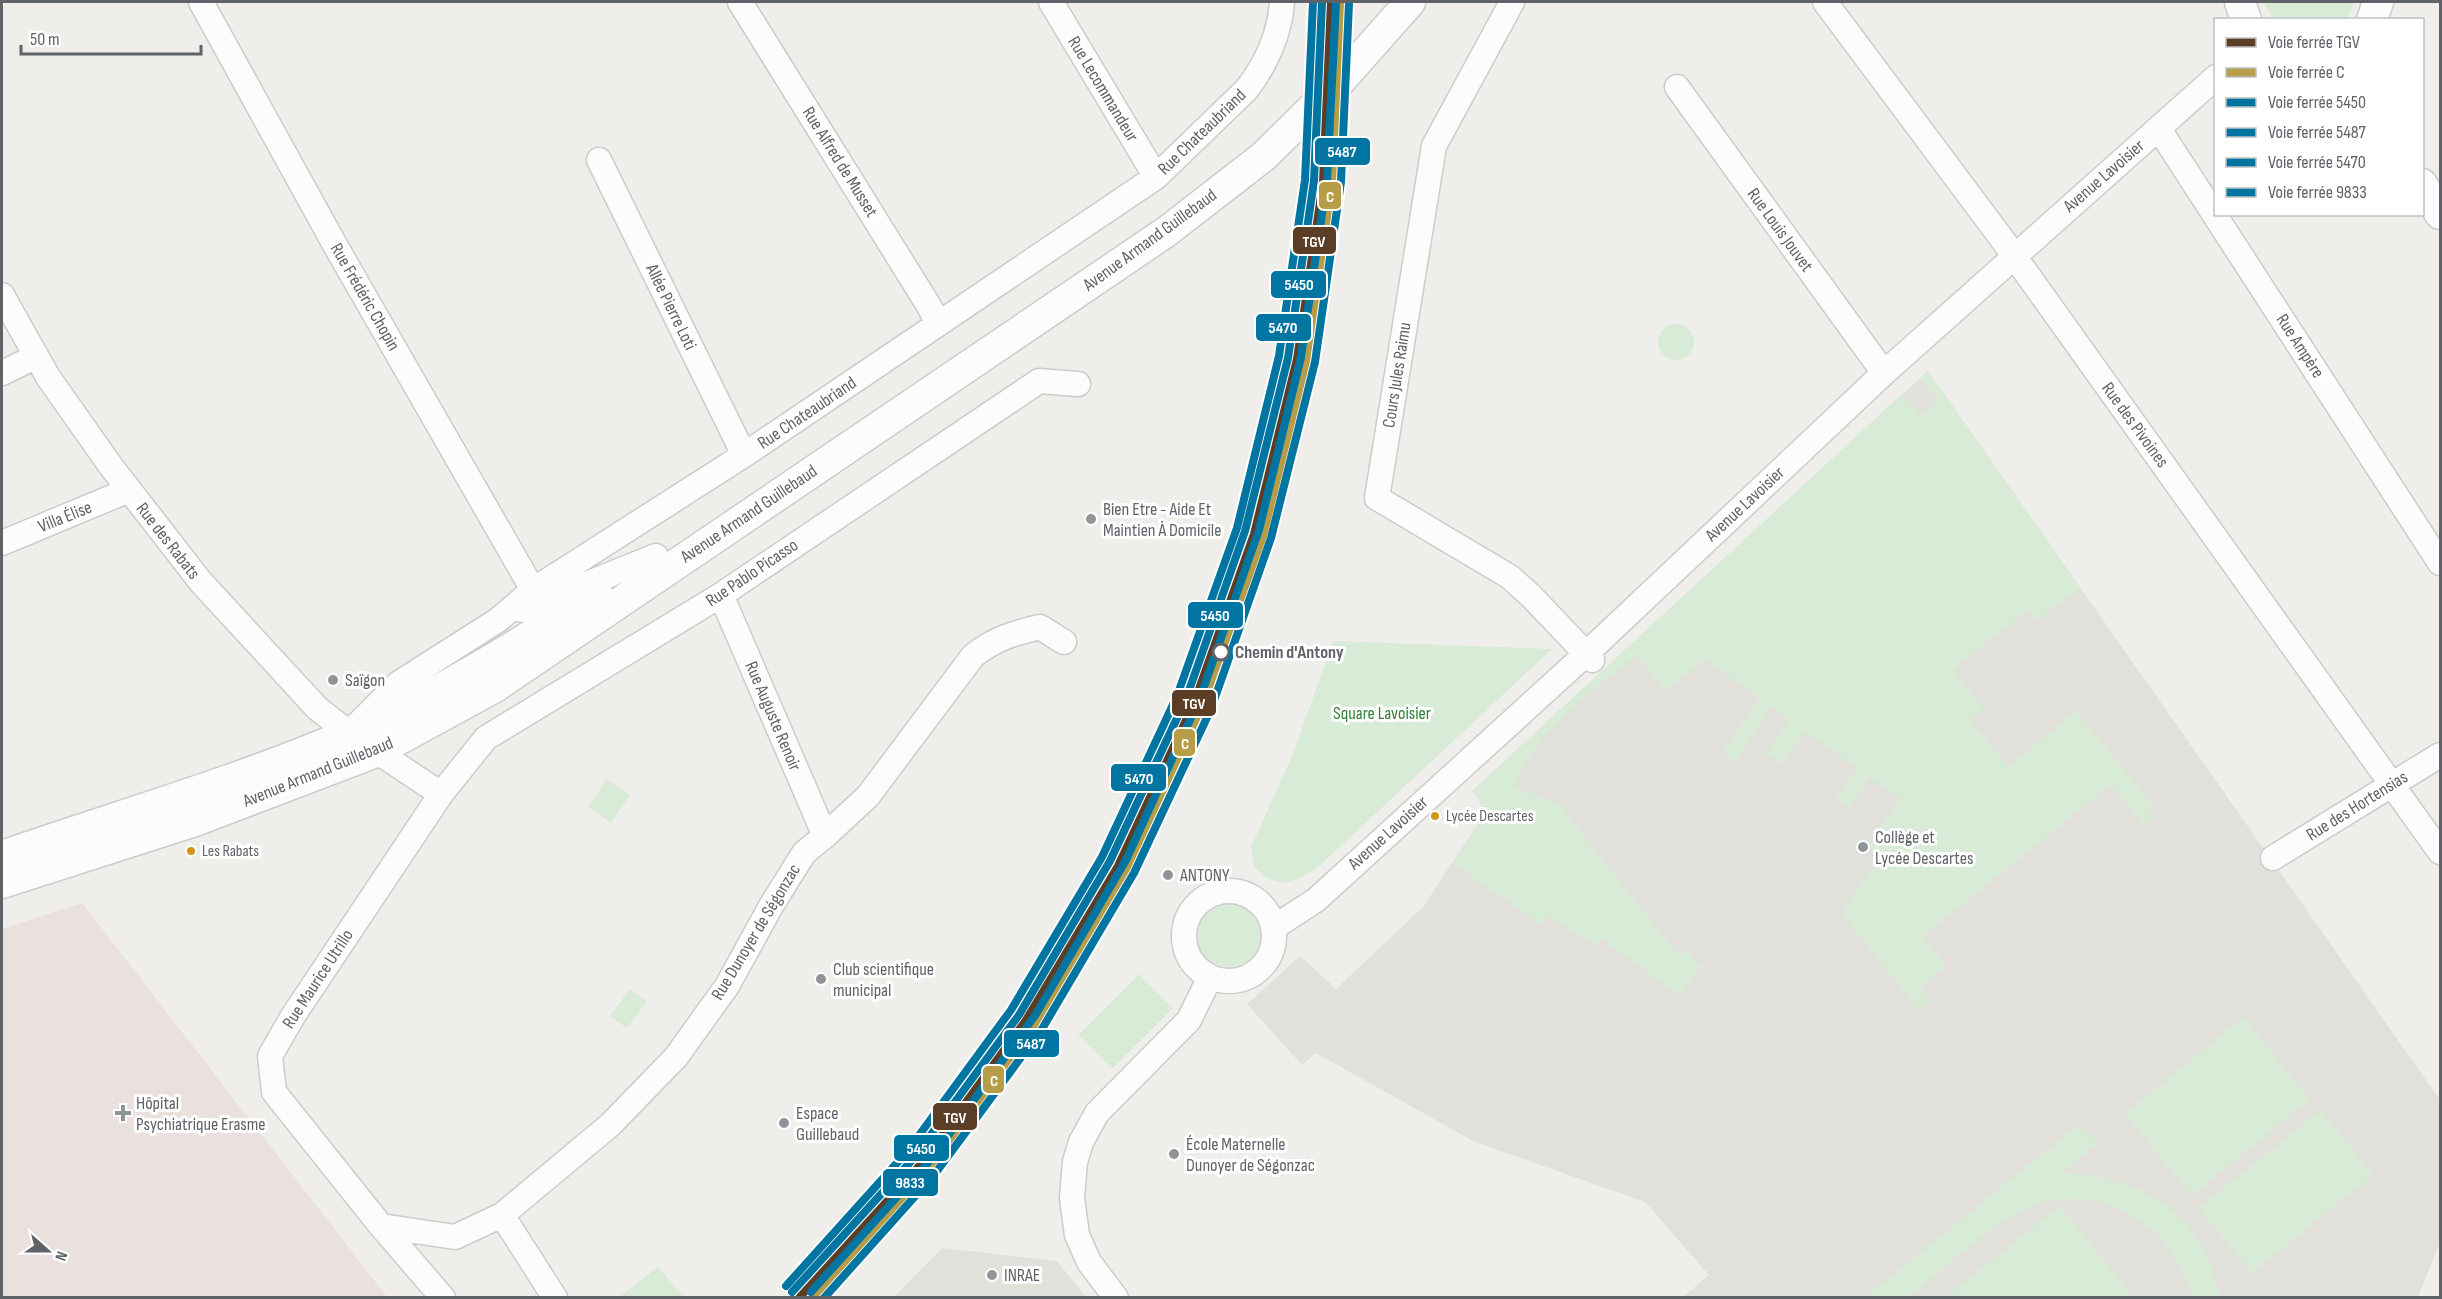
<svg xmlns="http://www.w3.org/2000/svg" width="2442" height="1299" viewBox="0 0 2442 1299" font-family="'Sofia Sans Condensed',sans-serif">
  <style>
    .education { fill: #e2e0da }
    .medical { fill: #eae0de }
    .green { fill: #d8ebd6 }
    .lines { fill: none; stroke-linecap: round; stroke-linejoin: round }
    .minor-casing { stroke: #cbcccc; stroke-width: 27 }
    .tertiary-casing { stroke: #cbcccc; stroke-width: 33 }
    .minor { stroke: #fdfcfc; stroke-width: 24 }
    .tertiary { stroke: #fdfcfc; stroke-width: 30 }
    .rail-1-casing { stroke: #fff; stroke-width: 12 }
    .rail-2-casing { stroke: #fff; stroke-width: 12 }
    .rail-3-casing { stroke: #fff; stroke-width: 12 }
    .rail-4-casing { stroke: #fff; stroke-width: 12 }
    .rail-5-casing { stroke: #fff; stroke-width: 12 }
    .rail-6-casing { stroke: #fff; stroke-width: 12 }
    .rail-1 { stroke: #5c3e26; stroke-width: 8 }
    .rail-2 { stroke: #b79d47; stroke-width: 8 }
    .rail-3 { stroke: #0075a1; stroke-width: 8 }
    .rail-4 { stroke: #0075a1; stroke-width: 8 }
    .rail-5 { stroke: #0075a1; stroke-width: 8 }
    .rail-6 { stroke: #0075a1; stroke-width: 8 }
    .poi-dot { fill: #919496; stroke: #fff; stroke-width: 2 }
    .stop-dot { fill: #fff; stroke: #5f6368; stroke-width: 3 }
    .bus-dot { fill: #d1951a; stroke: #fff; stroke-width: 2 }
    .labels { text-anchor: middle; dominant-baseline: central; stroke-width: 6; stroke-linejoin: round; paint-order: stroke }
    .bus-label { font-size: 16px; fill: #5f6368; stroke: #fff; text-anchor: start }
    .street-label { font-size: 18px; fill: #5f6368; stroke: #fff }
    .poi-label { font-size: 18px; fill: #5f6368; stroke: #fff; text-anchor: start }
    .stop-label { font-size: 18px; font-weight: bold; fill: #5f6368; stroke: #fff; text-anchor: start }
    .park-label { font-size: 18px; fill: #348238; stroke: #fff }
    .line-badge { stroke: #fff; stroke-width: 2 }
    .badge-label { font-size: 16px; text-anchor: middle; font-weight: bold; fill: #fff }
  </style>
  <rect width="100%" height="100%" fill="#efeeea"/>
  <path class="education" d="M1928,371L2440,1100V1242L2418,1297H1683L1709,1275L1645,1202L1475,1142L1316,1053L1302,1065L1247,1004L1300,956L1336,989L1423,907L1483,816L1480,801L1472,791Z
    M942,1248L1057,1261L1086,1297H894Z"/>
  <path class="medical" d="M82,903L387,1297H2V929Z"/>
  <path class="green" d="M2263,2H2355L2346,20L2273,19Z
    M1658 342a18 18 0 1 1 36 0a18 18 0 1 1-36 0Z
    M1928,371L2080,587L2036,621L2027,610L1953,670L1984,708L1970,720L2009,767L2076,711L2153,805L2148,809L2154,816L2145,826L2111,785L1923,936L1946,966L1920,987L1930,1001L1919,1011L1842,914L1880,857L1867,845L1900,798L1870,778L1849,808L1836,798L1857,768L1806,731L1782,764L1767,753L1789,720L1772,707L1735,761L1722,752L1760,698L1705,660L1665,690L1637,655C1597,688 1530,736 1515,787L1559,804L1678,955L1686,950L1698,965L1700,963L1702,965L1680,995L1601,939L1597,946L1548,916L1541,925L1453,863L1483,816L1480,801L1472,791L1902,394L1921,416L1939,400L1920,378Z
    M1333,641L1552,649L1316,869L1298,879L1282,883L1264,877L1254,866L1251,847L1293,754Z
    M607,779L630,795L611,823L588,807Z
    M1197 935a32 32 0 1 1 64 0a32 32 0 1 1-64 0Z
    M1139,974L1173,1008L1112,1069L1078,1035Z
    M630,989L647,1001L627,1028L610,1016Z
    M2243,1017L2310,1099L2192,1196L2125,1114Z
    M2321,1110L2373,1175L2252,1273L2199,1208Z
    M2079,1124L2098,1144L2062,1173C2140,1174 2207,1215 2219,1297H2192C2180,1257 2157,1223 2116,1208C2038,1179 1994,1226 1939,1272C1931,1278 1915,1295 1907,1298C1895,1299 1878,1298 1866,1297Z
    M2060,1206L2133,1297H1946Z
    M658,1267L684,1297H619Z"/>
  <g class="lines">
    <defs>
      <path id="minor" d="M201,2L335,245L533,590
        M740,2L929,306L938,324
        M1051,2L1156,177
        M1512,2L1434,146L1377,498L1510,577L1531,596L1592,660
        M1825,2L2002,239L2440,852
        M1677,87L1884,373
        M2159,129L2440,563
        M599,160L744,455
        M2,295L48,377L110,465L200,581L317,708L349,733L441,794
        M2,373L35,357
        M2,543L129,490
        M721,595L825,836
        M522,610L656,556
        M1064,642L1040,627C1014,633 994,639 973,656L868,796L825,836L804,853L771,906L727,986L676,1057L610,1125L502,1215L455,1237L381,1226L274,1092L270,1056L293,1016L441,794L486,738L721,595L1039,381L1078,384
        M356,726L399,683L498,620L533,590L744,455L1156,177L1247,89C1266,64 1280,33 1282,2
        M2273,858L2440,755
        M1184 936a45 45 0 1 1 90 0a45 45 0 1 1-90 0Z
        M1273,928L1316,900L1586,654L1884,373L2216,77
        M502,1215L555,1298
        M381,1226L443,1298
        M1116,1298L1089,1262L1077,1235L1072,1198L1075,1162L1081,1142L1097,1113L1189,1020L1210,977"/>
      <path id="tertiary" d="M2240,2L2246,20
        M2372,20L2378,2
        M2422,184L2440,214
        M2,856C117,816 236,782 348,734C436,696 518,645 597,593
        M2,883L195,821L376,752L495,687L1166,232L1264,156L1340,81L1410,2"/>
    </defs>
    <use href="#minor" class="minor-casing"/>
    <use href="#tertiary" class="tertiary-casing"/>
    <use href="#minor" class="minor"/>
    <use href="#tertiary" class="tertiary"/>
    <defs>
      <path id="rail-1" d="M799,1298L920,1165L1026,1020L1118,866L1194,703L1254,534L1297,359L1323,182L1331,2"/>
      <path id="rail-2" d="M812,1298L927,1170L1034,1025L1126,869L1202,706L1263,536L1306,361L1332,182L1340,2"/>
      <path id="rail-3" d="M792,1292L913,1159L1019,1015L1110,861L1186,699L1245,531L1288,358L1314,181L1322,2"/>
      <path id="rail-4" d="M824,1298L934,1175L1042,1029L1134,873L1211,709L1271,538L1315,362L1341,182L1349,3"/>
      <path id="rail-5" d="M786,1286L906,1153L1011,1010L1102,857L1177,696L1237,528L1279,356L1305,180L1313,2"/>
      <path id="rail-6" d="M811,1292L931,1159L1036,1014L1126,860L1200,698L1259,530L1301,357L1327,180L1336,2"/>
    </defs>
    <use href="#rail-1" class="rail-1-casing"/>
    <use href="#rail-2" class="rail-2-casing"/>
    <use href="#rail-3" class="rail-3-casing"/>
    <use href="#rail-4" class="rail-4-casing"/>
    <use href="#rail-5" class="rail-5-casing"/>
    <use href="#rail-6" class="rail-6-casing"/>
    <use href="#rail-1" class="rail-1"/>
    <use href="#rail-2" class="rail-2"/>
    <use href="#rail-3" class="rail-3"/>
    <use href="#rail-4" class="rail-4"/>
    <use href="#rail-5" class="rail-5"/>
    <use href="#rail-6" class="rail-6"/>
  </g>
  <g class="poi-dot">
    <circle cx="1091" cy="519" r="6"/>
    <circle cx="333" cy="680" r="6"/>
    <circle cx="1863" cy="847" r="6"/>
    <circle cx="1168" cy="875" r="6"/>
    <circle cx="821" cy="979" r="6"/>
    <path d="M120 1104h6v6h6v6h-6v6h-6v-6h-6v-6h6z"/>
    <circle cx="784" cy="1123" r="6"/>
    <circle cx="1174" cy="1154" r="6"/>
    <circle cx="992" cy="1275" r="6"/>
  </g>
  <circle class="stop-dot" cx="1221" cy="652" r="8"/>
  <g class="bus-dot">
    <circle cx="1435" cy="816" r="5"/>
    <circle cx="191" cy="851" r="5"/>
  </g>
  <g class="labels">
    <g class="bus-label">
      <text x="1446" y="816">Lycée Descartes</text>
      <text x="202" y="851">Les Rabats</text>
    </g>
    <g class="street-label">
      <text transform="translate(1103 89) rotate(59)">Rue Lecommandeur</text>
      <text transform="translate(1202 132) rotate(-44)">Rue Chateaubriand</text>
      <text transform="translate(840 162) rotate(58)">Rue Alfred de Musset</text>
      <text transform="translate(2104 176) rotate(-41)">Avenue Lavoisier</text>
      <text transform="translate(1780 230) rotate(54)">Rue Louis Jouvet</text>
      <text transform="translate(1150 240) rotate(-36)">Avenue Armand Guillebaud</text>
      <text transform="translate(365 297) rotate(60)">Rue Frédéric Chopin</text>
      <text transform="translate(671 307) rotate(64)">Allée Pierre Loti</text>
      <text transform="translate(2300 346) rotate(57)">Rue Ampère</text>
      <text transform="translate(1397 375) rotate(-81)">Cours Jules Raimu</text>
      <text transform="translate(807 413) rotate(-34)">Rue Chateaubriand</text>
      <text transform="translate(2135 425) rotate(54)">Rue des Pivoines</text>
      <text transform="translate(1745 504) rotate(-43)">Avenue Lavoisier</text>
      <text transform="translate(749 514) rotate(-34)">Avenue Armand Guillebaud</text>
      <text transform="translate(65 517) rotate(-22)">Villa Élise</text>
      <text transform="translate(168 541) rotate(52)">Rue des Rabats</text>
      <text transform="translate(752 573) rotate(-34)">Rue Pablo Picasso</text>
      <text transform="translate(773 716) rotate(67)">Rue Auguste Renoir</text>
      <text transform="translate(318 772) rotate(-22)">Avenue Armand Guillebaud</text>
      <text transform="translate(2357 806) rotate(-32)">Rue des Hortensias</text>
      <text transform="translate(1388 833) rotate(-42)">Avenue Lavoisier</text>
      <text transform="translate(756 932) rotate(-59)">Rue Dunoyer de Ségonzac</text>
      <text transform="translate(318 979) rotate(-57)">Rue Maurice Utrillo</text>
    </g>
    <g class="poi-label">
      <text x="1103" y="509">Bien Etre - Aide Et<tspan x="1103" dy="21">Maintien À Domicile</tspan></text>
      <text x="345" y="680">Saïgon</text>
      <text x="1875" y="837">Collège et<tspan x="1875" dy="21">Lycée Descartes</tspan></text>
      <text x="1180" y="875">ANTONY</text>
      <text x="833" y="969">Club scientifique<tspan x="833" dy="21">municipal</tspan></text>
      <text x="136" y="1103">Hôpital<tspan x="136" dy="21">Psychiatrique Erasme</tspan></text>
      <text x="796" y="1113">Espace<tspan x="796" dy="21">Guillebaud</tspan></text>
      <text x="1186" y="1144">École Maternelle<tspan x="1186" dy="21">Dunoyer de Ségonzac</tspan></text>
      <text x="1004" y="1275">INRAE</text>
    </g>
    <g class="stop-label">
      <text x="1235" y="652">Chemin d'Antony</text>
    </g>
    <g class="park-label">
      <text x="1382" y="713">Square Lavoisier</text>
    </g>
  </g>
  <g class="line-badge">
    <rect x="1314" y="137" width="57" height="29" rx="6" fill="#0075a1"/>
    <rect x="1318" y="181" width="24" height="29" rx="6" fill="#b79d47"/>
    <rect x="1292" y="226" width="45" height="29" rx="6" fill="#5c3e26"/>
    <rect x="1270" y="270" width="57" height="29" rx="6" fill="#0075a1"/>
    <rect x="1255" y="313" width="57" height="29" rx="6" fill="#0075a1"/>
    <rect x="1187" y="601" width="57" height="28" rx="6" fill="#0075a1"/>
    <rect x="1171" y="689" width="46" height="28" rx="6" fill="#5c3e26"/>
    <rect x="1173" y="728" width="23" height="29" rx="6" fill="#b79d47"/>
    <rect x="1110" y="763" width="57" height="29" rx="6" fill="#0075a1"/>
    <rect x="1003" y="1029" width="57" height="29" rx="6" fill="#0075a1"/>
    <rect x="982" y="1065" width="23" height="29" rx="6" fill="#b79d47"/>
    <rect x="932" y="1102" width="46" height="29" rx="6" fill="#5c3e26"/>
    <rect x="893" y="1134" width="57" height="28" rx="6" fill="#0075a1"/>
    <rect x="882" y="1168" width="57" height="29" rx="6" fill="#0075a1"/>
  </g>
  <g class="badge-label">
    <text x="1342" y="157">5487</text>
    <text x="1330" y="202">C</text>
    <text x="1314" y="247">TGV</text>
    <text x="1299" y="290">5450</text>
    <text x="1283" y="333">5470</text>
    <text x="1215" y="621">5450</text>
    <text x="1194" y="709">TGV</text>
    <text x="1185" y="749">C</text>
    <text x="1139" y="784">5470</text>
    <text x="1031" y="1049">5487</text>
    <text x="994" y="1086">C</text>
    <text x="955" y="1123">TGV</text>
    <text x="921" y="1154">5450</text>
    <text x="910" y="1188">9833</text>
  </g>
  <rect width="2442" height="1299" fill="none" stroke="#5f6368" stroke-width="6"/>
  <rect x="2214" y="18" width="210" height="198" fill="#ffffff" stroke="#bfc1c3" stroke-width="1.5"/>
  <rect x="2226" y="38" width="30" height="9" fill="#5c3e26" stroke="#bfc1c3" stroke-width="1.5"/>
  <text x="2268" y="48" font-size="18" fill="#5f6368">Voie ferrée TGV</text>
  <rect x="2226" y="68" width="30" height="9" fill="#b79d47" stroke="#bfc1c3" stroke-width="1.5"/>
  <text x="2268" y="78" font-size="18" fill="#5f6368">Voie ferrée C</text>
  <rect x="2226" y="98" width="30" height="9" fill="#0075a1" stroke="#bfc1c3" stroke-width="1.5"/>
  <text x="2268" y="108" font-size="18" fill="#5f6368">Voie ferrée 5450</text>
  <rect x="2226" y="128" width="30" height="9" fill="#0075a1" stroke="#bfc1c3" stroke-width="1.5"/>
  <text x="2268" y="138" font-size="18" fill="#5f6368">Voie ferrée 5487</text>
  <rect x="2226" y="158" width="30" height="9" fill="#0075a1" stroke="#bfc1c3" stroke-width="1.5"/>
  <text x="2268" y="168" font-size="18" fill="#5f6368">Voie ferrée 5470</text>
  <rect x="2226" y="188" width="30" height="9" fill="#0075a1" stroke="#bfc1c3" stroke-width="1.5"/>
  <text x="2268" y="198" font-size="18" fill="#5f6368">Voie ferrée 9833</text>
  <g transform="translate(48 1251) rotate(111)" stroke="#ffffff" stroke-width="4.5" paint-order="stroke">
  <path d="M0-4.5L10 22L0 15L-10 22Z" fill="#5f6368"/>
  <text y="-9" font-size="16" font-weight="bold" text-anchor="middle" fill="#5f6368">N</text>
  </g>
  <path d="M21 45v9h180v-9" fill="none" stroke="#5f6368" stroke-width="3"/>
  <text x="30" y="45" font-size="18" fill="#5f6368" stroke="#ffffff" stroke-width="4.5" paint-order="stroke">50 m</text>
</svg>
